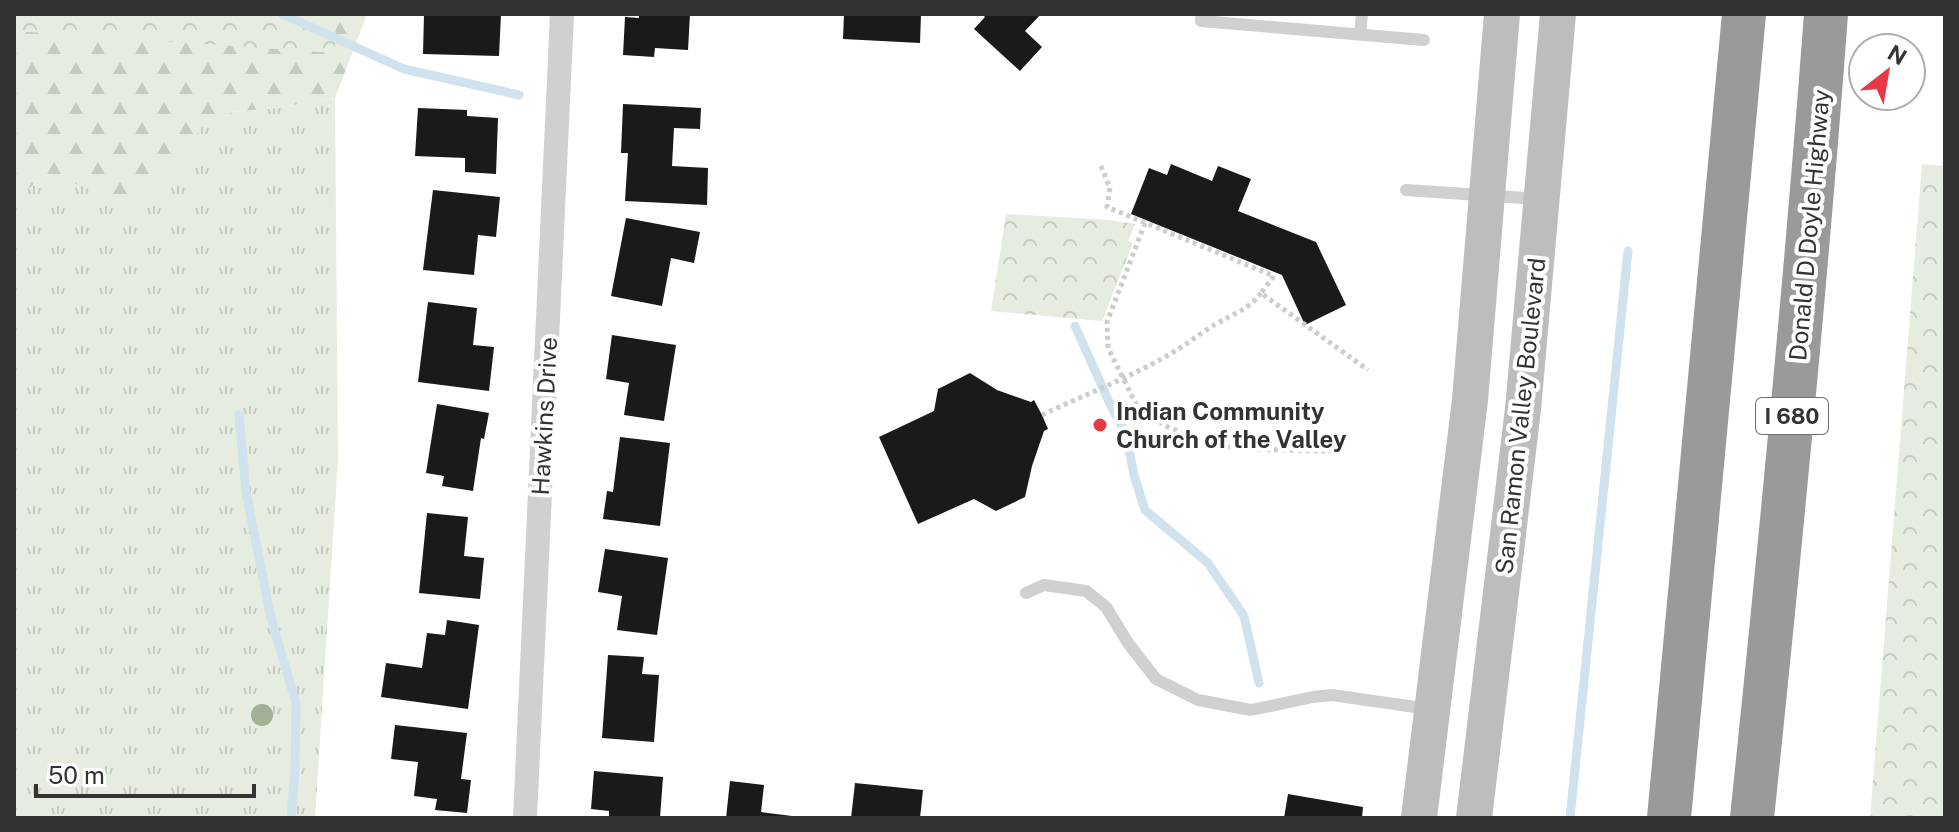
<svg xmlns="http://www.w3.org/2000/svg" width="1959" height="832" viewBox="0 0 1959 832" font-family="'Public Sans',sans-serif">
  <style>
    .grass { fill: url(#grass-tufts) }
    .forest { fill: url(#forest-firs) }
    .park { fill: url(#park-crowns) }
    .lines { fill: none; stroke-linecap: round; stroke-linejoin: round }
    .stream { stroke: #cfe2ee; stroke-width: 9 }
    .building { fill: #1a1a1a }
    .path { stroke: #cdcdcd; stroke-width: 5; stroke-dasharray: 4 4; stroke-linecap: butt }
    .lane { stroke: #d0d0d0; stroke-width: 12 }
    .street { stroke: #d0d0d0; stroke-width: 24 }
    .secondary { stroke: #bdbdbd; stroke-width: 36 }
    .highway { stroke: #9a9a9a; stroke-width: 44 }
    .tree { fill: #a2b095 }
    .poi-dot { fill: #e63946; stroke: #fff; stroke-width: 3 }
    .labels { text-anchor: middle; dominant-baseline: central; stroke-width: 8; stroke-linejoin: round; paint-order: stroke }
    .shield { fill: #fff; stroke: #707070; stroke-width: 2 }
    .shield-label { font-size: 22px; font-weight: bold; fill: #333 }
    .street-label { font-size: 24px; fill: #333; stroke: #fff }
    .poi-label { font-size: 24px; font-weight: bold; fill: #333; stroke: #fff; text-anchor: start }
  </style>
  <defs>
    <pattern id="grass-tufts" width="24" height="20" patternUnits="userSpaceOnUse" patternTransform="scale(2)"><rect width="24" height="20" fill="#e6ecdf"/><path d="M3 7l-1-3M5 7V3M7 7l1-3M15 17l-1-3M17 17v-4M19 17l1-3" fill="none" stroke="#c6cbc0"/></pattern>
    <pattern id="forest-firs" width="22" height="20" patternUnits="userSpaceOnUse" patternTransform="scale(2)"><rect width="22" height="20" fill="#e6ecdf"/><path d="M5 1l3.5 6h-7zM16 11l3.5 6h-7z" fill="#c6cbc0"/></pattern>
    <pattern id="park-crowns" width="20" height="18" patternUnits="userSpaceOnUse" patternTransform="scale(2)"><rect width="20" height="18" fill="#e6ecdf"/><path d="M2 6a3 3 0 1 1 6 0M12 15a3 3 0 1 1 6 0" fill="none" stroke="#c6cbc0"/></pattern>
  </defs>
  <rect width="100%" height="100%" fill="#fff"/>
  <path class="grass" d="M335,98L338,460L315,818H14V200L47,174L82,186L152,198L201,127L232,112L276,108Z"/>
  <path class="forest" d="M14,14H367L335,98L276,108L232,112L202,127L152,198L120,204L82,186L47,174L14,200Z"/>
  <path class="park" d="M14,14H336L335,53L14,31Z
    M1922,164L1945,166V818H1870Z
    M1006,214L1109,220L1135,224L1128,241L1133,243L1102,321L991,311Z"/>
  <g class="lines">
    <path class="stream" d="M282,14L404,69L519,95
      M1075,326L1110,404L1126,434L1134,475L1145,510L1208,563L1244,616L1259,683
      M239,415L246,492L271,618L296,703L295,771L291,818
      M1570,818L1628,251"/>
  </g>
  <path class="building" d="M424,14H501L499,56L423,54Z
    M639,14H690L688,50L655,48L654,57L623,55L625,17L639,18Z
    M844,14H921L920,43L843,39Z
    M982,14H1041L1025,31L1042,47L1020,71L974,29L985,17Z
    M623,104L701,108L700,129L674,128L672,166L708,168L707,205L625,201L628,153H621Z
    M418,108L467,110V116L498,118L496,174L465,172V158L415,156Z
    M1171,164L1212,181L1218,166L1251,179L1238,211L1316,242L1346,305L1305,325L1282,275L1131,214L1149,168L1167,175Z
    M433,190L500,197L496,237L478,235L474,275L423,270Z
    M626,218L700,232L694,263L671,258L662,306L611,296Z
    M428,302L477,308L473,345L494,347L489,391L418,382Z
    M612,335L676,345L664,421L624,415L629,383L606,379Z
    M970,373L997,390L1031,402L1034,400L1042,415L1048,429L1044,431L1032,466L1025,497L996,511L974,499L918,524L879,437L934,411L938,389Z
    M437,404L489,413L484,439L481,438L473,491L442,486L444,476L426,473Z
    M620,437L670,443L660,526L603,519L607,491L613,492Z
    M427,513L468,517L464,556L484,558L480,599L419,593Z
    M605,549L668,558L657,635L617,630L622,596L598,592Z
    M447,620L479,625L468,709L381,697L386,663L422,668L427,633L445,635Z
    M608,655L644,657L642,674L659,675L654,742L602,738Z
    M395,725L467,733L461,779L471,780L467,813L435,810L437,799L414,796L418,762L391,759Z
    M594,771L663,777L660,818H609V811L591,809Z
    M730,781L764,785L761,812L792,816V818H726Z
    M855,783L923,790L920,818H851Z
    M1288,794L1363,807L1362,818H1284Z"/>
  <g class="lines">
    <path class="path" d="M1101,166L1110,188L1107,207L1274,276L1261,293L1368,370
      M1145,223L1107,322L1108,348L1136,404L1145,413L1166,426L1208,444L1243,449L1325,451
      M1042,415C1088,393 1137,375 1180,348C1192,340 1204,331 1216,324C1234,313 1247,311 1261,293"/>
    <path class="lane" d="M1201,14V21L1424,40
      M1360,34L1362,14
      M1406,190L1539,199
      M1026,593L1044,585L1086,591L1106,607L1128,643L1156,679L1198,700L1251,710L1313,697L1332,695L1429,709"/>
    <path class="street" d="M525,818L562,14"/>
    <path class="secondary" d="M1419,818L1470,400L1502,14
      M1474,818L1523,409L1558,14"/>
    <path class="highway" d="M1669,818L1744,14
      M1752,818C1780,550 1806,282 1826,14"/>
  </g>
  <circle class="tree" cx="262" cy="715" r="11"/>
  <circle class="poi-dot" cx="1100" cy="425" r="8"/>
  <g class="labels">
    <rect class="shield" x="1756" y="398" width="72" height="36" rx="6"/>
    <g class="shield-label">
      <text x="1792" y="416">I 680</text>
    </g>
    <g class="street-label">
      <text transform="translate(1809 225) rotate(-85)">Donald D Doyle Highway</text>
      <text transform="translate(544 416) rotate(-87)">Hawkins Drive</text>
      <text transform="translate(1520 416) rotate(-84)">San Ramon Valley Boulevard</text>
    </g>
    <g class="poi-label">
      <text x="1116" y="411">Indian Community<tspan x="1116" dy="28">Church of the Valley</tspan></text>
    </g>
  </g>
  <rect width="1959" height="832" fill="none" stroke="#333333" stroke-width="32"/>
  <g transform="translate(1887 72) rotate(31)"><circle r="38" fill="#ffffff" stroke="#adadad" stroke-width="2"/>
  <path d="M0-6L14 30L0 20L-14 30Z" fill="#e63946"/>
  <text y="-12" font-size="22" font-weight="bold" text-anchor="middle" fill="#333333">N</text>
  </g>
  <path d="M36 784v12h218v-12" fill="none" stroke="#333333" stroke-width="4"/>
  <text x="48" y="784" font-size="24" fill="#333333" stroke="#ffffff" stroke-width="6" paint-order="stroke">50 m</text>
</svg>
